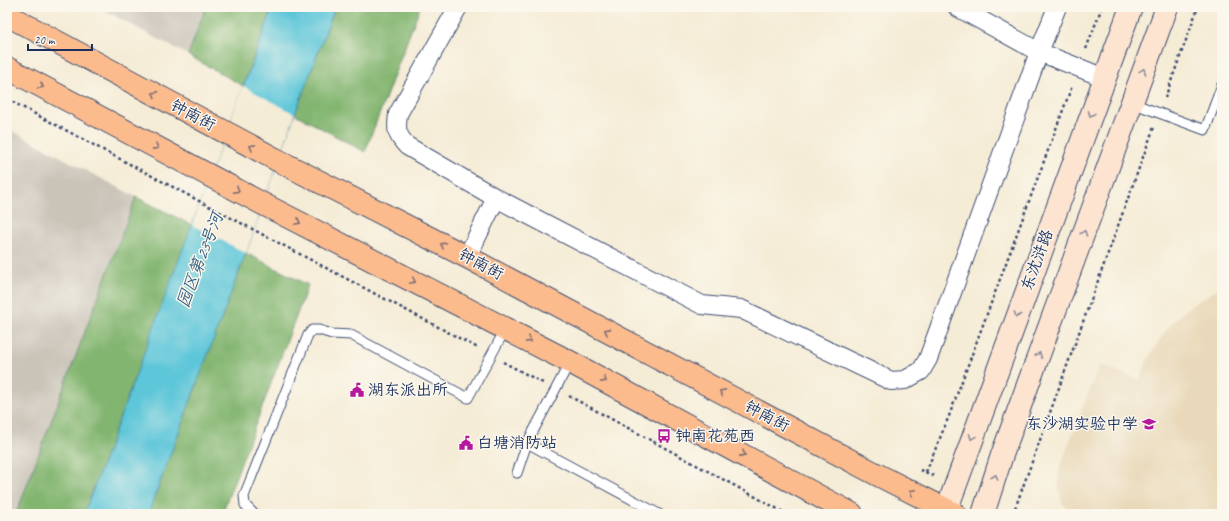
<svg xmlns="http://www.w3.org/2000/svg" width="1229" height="521" viewBox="0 0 1229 521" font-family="Caveat,'LXGW WenKai TC',sans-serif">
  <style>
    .built { fill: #e9d9ba }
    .industrial { fill: #c9c3b8 }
    .forest { fill: #82b56f; stroke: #4e7266 }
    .water { fill: #5dc6d9; stroke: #3c7a9c }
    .pier { fill: #f5ecd6 }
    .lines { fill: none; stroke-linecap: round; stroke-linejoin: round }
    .lane-casing { stroke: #3c4b70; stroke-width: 11 }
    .street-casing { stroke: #3c4b70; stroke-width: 20 }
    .secondary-casing { stroke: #3c4b70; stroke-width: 24 }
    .primary-casing { stroke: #3c4b70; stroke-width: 24 }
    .path { stroke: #3c4b70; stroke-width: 2.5; stroke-dasharray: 3 3; stroke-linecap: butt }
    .lane { stroke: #fff; stroke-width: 9 }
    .street { stroke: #fff; stroke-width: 18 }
    .secondary { stroke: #fde4d1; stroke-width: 22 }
    .primary { stroke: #fbbb8d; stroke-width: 22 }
    .oneway { stroke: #8c8a98 }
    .oneway2 { stroke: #806e73 }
    .labels { text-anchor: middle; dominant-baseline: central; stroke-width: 3; stroke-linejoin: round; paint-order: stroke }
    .street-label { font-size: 16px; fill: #1b2f5e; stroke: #fbf7ec }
    .poi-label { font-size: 16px; fill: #1b2f5e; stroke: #fbf7ec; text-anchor: start }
    .water-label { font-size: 17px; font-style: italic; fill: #2f5c83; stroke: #fbf7ec }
  </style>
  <rect width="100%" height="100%" fill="#fbf7ec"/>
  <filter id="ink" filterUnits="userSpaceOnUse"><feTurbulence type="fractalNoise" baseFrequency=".025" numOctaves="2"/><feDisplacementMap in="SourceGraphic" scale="8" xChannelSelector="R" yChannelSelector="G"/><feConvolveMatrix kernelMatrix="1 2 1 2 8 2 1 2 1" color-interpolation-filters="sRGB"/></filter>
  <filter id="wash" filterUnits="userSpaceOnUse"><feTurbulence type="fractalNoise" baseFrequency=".012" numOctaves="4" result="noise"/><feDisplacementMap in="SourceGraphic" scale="16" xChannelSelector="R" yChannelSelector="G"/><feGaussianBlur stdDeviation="0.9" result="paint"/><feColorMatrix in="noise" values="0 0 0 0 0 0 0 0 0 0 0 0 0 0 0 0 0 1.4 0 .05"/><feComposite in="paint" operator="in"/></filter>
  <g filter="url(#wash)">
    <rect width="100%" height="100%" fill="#f5ecd6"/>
    <path class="built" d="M1222,287V514H1073L1062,503L1059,490L1058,478L1060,467L1099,365L1140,380L1148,359L1160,339L1173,322L1189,307L1208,295Z"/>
    <path class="industrial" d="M98,7H206L188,55Z
      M7,128L136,197L16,514H7Z"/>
    <path class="forest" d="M206,7H273L243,86L188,55Z
      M335,7H420L365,152L295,114Z
      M136,197L192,225L84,514H16Z
      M246,253L308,285L222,514H148Z"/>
    <path class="water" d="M273,7H335L295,114L246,253L148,514H84Z"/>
    <path class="pier" d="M243,86L295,114L246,253L192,225Z"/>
  </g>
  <g filter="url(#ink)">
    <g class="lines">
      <defs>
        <path id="lane" d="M1132,103L1205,130L1222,85
          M527,443L659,514
          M517,473L527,443L570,362
          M254,514L245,505L244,496L308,335L312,330H319L332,334L351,335L468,398L506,328"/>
        <path id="street" d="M458,7L398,114C396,130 396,134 407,146L496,198L702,305L741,309L891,381L905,380L921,371L928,359L1039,52L1057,7
          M957,7L1039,52L1105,78
          M467,257L496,198"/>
        <path id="secondary" d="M945,514L1131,7
          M983,514L1002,455L1167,7"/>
        <path id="primary" d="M7,15L279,161L467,257L876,474L955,514
          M7,68L263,204L570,362L852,514"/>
      </defs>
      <use href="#lane" class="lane-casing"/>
      <use href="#street" class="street-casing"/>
      <use href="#secondary" class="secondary-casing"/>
      <use href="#primary" class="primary-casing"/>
      <path class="path" d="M1086,49L1102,7
        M1165,98L1198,7
        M7,99L201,202L478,348
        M503,362L543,383
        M569,396L787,514
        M920,470L936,477
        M926,472L949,416L1072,86
        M1013,514L1154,127"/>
      <use href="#lane" class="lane"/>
      <use href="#street" class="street"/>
      <use href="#secondary" class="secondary"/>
      <use href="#primary" class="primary"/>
    </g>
    <defs><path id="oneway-chevron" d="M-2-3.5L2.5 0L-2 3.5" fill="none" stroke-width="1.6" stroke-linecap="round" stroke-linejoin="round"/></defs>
    <g class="oneway">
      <use href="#oneway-chevron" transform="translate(1143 71) rotate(-70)"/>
      <use href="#oneway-chevron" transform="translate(1091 114) rotate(110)"/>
      <use href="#oneway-chevron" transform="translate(1084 233) rotate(-70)"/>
      <use href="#oneway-chevron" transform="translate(1017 315) rotate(110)"/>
      <use href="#oneway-chevron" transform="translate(1039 355) rotate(-70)"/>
      <use href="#oneway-chevron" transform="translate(972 437) rotate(110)"/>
      <use href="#oneway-chevron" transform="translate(995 477) rotate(-71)"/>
    </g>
    <g class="oneway2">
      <use href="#oneway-chevron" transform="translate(41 86) rotate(28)"/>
      <use href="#oneway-chevron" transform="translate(155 94) rotate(-152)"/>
      <use href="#oneway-chevron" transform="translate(156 147) rotate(28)"/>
      <use href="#oneway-chevron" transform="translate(252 147) rotate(-152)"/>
      <use href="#oneway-chevron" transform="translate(237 190) rotate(28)"/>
      <use href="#oneway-chevron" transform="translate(298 222) rotate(27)"/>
      <use href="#oneway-chevron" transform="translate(443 245) rotate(-153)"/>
      <use href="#oneway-chevron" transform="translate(413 281) rotate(27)"/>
      <use href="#oneway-chevron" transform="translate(607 331) rotate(-152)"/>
      <use href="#oneway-chevron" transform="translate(529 340) rotate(28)"/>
      <use href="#oneway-chevron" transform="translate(604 380) rotate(28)"/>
      <use href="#oneway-chevron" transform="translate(722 392) rotate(-152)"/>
      <use href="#oneway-chevron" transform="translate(743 454) rotate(28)"/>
      <use href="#oneway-chevron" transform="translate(912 492) rotate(-153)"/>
    </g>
  </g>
  <defs>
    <symbol id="civic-bare" viewBox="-9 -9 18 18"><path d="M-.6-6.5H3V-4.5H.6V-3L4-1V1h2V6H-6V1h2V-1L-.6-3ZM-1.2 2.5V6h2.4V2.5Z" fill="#b5179e" stroke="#fbf7ec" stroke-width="2.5" paint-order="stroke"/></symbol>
    <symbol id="school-bare" viewBox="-9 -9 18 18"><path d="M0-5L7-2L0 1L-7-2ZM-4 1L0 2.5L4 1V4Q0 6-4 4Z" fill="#b5179e" stroke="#fbf7ec" stroke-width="2.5" paint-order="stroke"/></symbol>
    <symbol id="bus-bare" viewBox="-9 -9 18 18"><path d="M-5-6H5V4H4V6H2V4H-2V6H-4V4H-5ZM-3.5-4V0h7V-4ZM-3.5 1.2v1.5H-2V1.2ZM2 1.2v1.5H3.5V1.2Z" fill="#b5179e" stroke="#fbf7ec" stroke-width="2.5" paint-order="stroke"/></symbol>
  </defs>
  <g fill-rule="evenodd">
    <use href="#civic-bare" x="347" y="380" width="20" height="20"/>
    <use href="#school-bare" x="1139" y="414" width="20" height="20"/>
    <use href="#bus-bare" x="654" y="426" width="20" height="20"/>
    <use href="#civic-bare" x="456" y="433" width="20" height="20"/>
  </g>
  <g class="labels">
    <g class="street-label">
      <text transform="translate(193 115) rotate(28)">钟南街</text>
      <text transform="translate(1037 260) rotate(-70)">东沈浒路</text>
      <text transform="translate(481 264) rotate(28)">钟南街</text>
      <text transform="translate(767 416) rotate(28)">钟南街</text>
    </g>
    <g class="poi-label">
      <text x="368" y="390">湖东派出所</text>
      <text x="1138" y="424" text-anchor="end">东沙湖实验中学</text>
      <text x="675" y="436">钟南花苑西</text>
      <text x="477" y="443">白塘消防站</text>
    </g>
    <g class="water-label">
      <text transform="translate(200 260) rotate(-69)">园区第23号河</text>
    </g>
  </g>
  <rect width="1229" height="521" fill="none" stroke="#fbf7ec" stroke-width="24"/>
  <path d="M28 44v6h64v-6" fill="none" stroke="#1b2f5e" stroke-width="2"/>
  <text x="34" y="44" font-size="12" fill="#1b2f5e" stroke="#fbf7ec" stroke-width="3" paint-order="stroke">20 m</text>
</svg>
